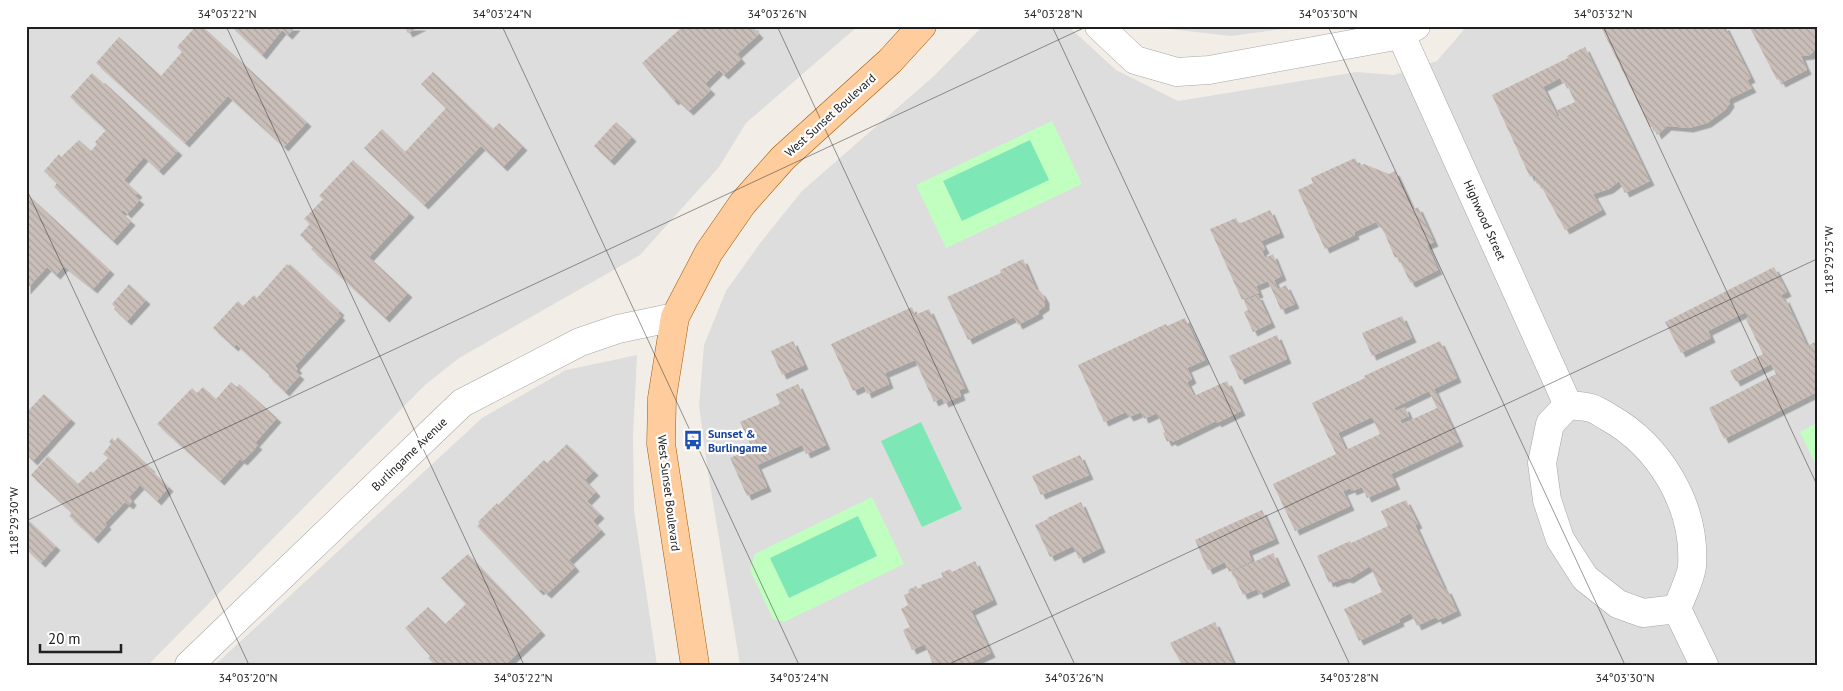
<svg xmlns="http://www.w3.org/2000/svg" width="1843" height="691" viewBox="0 0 1843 691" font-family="'PT Sans',sans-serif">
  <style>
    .residential { fill: #dedddd }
    .park { fill: #c1ffc0 }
    .pitch { fill: #7de8b5 }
    .building { fill: url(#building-back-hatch); fill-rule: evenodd; filter: url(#shadow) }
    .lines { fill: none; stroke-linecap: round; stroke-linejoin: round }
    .minor-casing { stroke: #a7a7a7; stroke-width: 29 }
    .major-casing { stroke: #9d5b00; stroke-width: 29 }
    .minor { stroke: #fff; stroke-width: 28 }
    .major { stroke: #ffcc9e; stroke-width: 28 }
    .ticks { fill: none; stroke: #202020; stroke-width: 1; stroke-opacity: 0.45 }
    .labels { text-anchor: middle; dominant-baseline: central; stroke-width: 4.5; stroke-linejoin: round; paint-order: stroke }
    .street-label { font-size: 12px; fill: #202020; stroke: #fff }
    .transit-label { font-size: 12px; font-weight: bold; fill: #164399; stroke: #fff; text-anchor: start }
    .neatline { fill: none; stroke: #202020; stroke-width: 2 }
    .ticks-label { font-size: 12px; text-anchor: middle; fill: #202020 }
  </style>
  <defs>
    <pattern id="building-back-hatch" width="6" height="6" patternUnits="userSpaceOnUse" patternTransform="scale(1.25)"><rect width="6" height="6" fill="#cabeb9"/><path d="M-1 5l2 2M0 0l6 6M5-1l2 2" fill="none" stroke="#ada39f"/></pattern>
    <filter id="shadow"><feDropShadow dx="4.5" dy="4.5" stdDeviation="0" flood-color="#0004"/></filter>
  </defs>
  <rect width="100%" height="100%" fill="#f2ede6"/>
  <path class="residential" d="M29,26H858L746,123L719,167L640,255L459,358L425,385L148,665H26V29Z
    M983,26H1068L1116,70L1178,101L1357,72L1394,75L1437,61L1467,26H1817V665H740L708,472L699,406L704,345L726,291L761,242L802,191L934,76Z
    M1143,26H1305L1231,36Z
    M637,355L633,436L634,510L657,665H215L482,418L566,370Z"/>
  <path class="park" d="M1052,121L1082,184L946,248L916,185Z
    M1817,423V467L1800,432Z
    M872,497L904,564L784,622L773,619L750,570L755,554Z"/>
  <path class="pitch" d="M1030,140L1049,180L962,221L943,181Z
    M921,422L962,509L922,527L881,441Z
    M858,516L877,556L789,598L770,558Z"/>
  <path class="building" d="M196,26H202L307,122L284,147L228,96L185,143L96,63L119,37L161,76L182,52L177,47Z
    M231,26H296L288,35L282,30L262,55Z
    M404,26H422L408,33Z
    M678,26H755L753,27L759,34L737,54L741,59L724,75L719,70L705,84L711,90L689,111L676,99L674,101L642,63L680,29Z
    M1603,26H1725L1751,78L1747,80L1752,88L1729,99L1730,103L1725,110L1707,123L1689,128L1667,126L1657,135L1653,126L1650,127L1601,27Z
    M1749,26H1817V48L1810,55L1801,56L1807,70L1781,83L1779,79L1777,80Z
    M1585,47L1650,181L1625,193L1619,181L1609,189L1593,194L1602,210L1565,230L1541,186L1536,183L1535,175L1530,177L1492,95L1568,58L1567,56ZM1560,78L1563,84L1566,83L1575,102L1557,110L1560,116L1558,117L1543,87Z
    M433,72L493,129L499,123L523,146L503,167L481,146L424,205L364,148L382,129L405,152L446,108L421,84Z
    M92,73L104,84L105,83L178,151L159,171L144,157L124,180L138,193L135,196L140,200L127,214L123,210L121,212L131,221L113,241L54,187L57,183L44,171L59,154L61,157L79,140L91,151L97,144L95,142L106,130L70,97Z
    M616,122L632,137L610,161L594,146Z
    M1355,158L1359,166L1364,164L1389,174L1395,171L1413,210L1418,207L1434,242L1427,245L1438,270L1412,283L1410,282L1398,257L1395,258L1382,227L1380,228L1376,222L1354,232L1355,235L1325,249L1298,190L1313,183L1311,178Z
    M353,160L410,213L369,257L408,293L385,318L311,249L313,247L300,235L310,224L304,219L323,199L319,196Z
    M26,193L110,270L93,289L64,266L56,275L47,267L26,290Z
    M1270,210L1280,233L1261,241L1265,249L1262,251L1265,258L1273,254L1282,276L1274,280L1278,289L1286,285L1295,304L1281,310L1268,281L1256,286L1259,293L1242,300L1210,229L1236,218L1239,224Z
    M1023,259L1036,289L1041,292L1045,299V306L1038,311L1039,314L1018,325L1014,317L968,340L947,297L1001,273L1000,270Z
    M287,264L288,266L290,264L340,311L338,313L341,316L295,366L298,369L295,371L300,375L285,392L268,376L270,375L236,344L234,347L213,328L238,301L243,306L254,295L257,298Z
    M1774,267L1787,292L1781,295L1783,299L1785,298L1807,346L1817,341V392L1724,439L1709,408L1776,374L1771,364L1736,382L1730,371L1763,354L1746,319L1748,318L1746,312L1708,331L1711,338L1681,353L1665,322Z
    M129,284L146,300L127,321L114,309L115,307L112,304Z
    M1258,295L1271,323L1253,332L1244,312L1248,310L1244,301Z
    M912,307L915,315L929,309L965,388L959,390L961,396L944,403L942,398L934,402L915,360L885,373L889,384L867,394L864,386L853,391L831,344Z
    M1402,316L1412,338L1372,356L1362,333Z
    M1185,318L1205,360L1187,368L1192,379L1187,382L1194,396L1227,381L1241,411L1217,423L1216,421L1173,442L1171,440L1167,442L1163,433L1165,432L1157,413L1144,419L1141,412L1129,417L1126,412L1104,422L1078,365L1166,324L1167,326Z
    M1277,335L1287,359L1240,380L1229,356Z
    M793,341L804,365L782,375L771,351Z
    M1440,341L1457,378L1434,389L1459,442L1391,474L1396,485L1367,498L1362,487L1352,491L1351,488L1343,491L1350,506L1295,531L1273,484L1336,454L1312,403L1365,378L1364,376ZM1429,391L1437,408L1402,424L1400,420L1409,416L1405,407L1396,411L1394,408ZM1372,417L1380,434L1346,450L1338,433Z
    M231,382L237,387L239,384L277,418L255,443L258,445L243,461L240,459L220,481L157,424L192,388L197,393L203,387L216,399Z
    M798,384L826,445L806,454L802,445L757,465L767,487L747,496L730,458L752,448L740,422L780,404L776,394Z
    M44,394L71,419L33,461L26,454V413Z
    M118,437L151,468L150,469L169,487L157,501L140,485L129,497L132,501L129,505L125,502L105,523L107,525L94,539L69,516L72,513L31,475L48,456L78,484L91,471L93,473L108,458L103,454L111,444L109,442L112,438L115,441Z
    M567,444L594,471L585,480L596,492L587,501L600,514L593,521L601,530L569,560L575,567L547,594L541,589L539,591L477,526L480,524L478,522L497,503L498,505L544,460L547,463Z
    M1080,455L1089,475L1041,495L1032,476Z
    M1406,500L1418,524L1415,525L1445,590L1447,589L1457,611L1438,620L1436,617L1417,626L1411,613L1399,619L1400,622L1359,641L1344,609L1382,592L1370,566L1349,579L1345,578L1332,583L1331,581L1329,583L1317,556L1350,541L1351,543L1388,526L1381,511Z
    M1081,502L1101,548L1079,559L1073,546L1050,557L1035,525L1048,519L1047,518Z
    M1262,510L1275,539L1248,551L1252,561L1229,572L1225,562L1208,570L1195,540Z
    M26,518L56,546L41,563L26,549Z
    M1273,553L1286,581L1259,594L1257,589L1243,595L1232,572Z
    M468,554L541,631L505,665H435L428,658L430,656L405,628L428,607L445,624L466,604L441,578Z
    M975,561L993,600L971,611L991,653L966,665H933L925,644L912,650L903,630L910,627L901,609L908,605L904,595L909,593L908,590L916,586L918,589L922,587L921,585L943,577L941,573L950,569L952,572Z
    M1215,622L1234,665H1182L1170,643Z"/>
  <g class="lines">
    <defs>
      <path id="minor" d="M1099,26L1135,60L1177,72L1209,70L1401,35L1416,26
        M1401,35L1568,405
        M1568,405C1576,406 1584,406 1591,408C1597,410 1603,414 1608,417C1660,446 1696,506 1692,566C1691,578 1681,597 1677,609L1704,665
        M1568,405L1550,424L1542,463L1547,500L1560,539L1585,578L1618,604L1643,613L1677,609
        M189,665L462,403L580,342L618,329L675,317"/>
      <path id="major" d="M695,665L661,444L662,398L675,317L709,252L743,203L783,158L890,61L922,26"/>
    </defs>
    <use href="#minor" class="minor-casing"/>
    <use href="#major" class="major-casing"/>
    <use href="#minor" class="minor"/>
    <use href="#major" class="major"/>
  </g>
  <path class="ticks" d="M226,26L524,665M502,26L799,665M777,26L1075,665M1052,26L1350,665M1328,26L1625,665M1603,26L1817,485M26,188L249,665M26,521L1088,26M947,665L1817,259"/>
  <defs>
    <symbol id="bus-bare" viewBox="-9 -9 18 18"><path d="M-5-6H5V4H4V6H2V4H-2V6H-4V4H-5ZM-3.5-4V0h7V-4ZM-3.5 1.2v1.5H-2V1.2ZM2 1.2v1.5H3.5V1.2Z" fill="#1a4fb4" stroke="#fff" stroke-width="2.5" paint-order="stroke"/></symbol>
  </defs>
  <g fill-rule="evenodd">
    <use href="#bus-bare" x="679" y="426" width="28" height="28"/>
  </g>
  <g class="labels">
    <g class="street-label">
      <text transform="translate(830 115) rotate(-42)">West Sunset Boulevard</text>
      <text transform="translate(1485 220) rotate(66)">Highwood Street</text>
      <text transform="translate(409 454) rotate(-44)">Burlingame Avenue</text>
      <text transform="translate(669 493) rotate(83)">West Sunset Boulevard</text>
    </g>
    <g class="transit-label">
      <text x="708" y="433">Sunset &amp;<tspan x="708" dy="14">Burlingame</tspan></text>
    </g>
  </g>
  <rect width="1843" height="691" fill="none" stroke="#ffffff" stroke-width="55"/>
  <path d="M40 644v8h81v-8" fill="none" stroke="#202020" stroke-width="2.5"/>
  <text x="48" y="644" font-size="15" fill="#202020" stroke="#ffffff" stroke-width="4" paint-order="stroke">20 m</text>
  <rect x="28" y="28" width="1788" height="636" class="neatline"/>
  <g class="ticks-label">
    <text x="227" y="18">34°03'22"N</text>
    <text x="502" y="18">34°03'24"N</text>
    <text x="777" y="18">34°03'26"N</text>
    <text x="1053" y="18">34°03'28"N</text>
    <text x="1328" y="18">34°03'30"N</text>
    <text x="1603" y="18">34°03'32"N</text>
    <text transform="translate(1829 260) rotate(-90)" y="4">118°29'25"W</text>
    <text transform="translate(14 521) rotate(-90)" y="4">118°29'30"W</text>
    <text x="248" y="682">34°03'20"N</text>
    <text x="523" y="682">34°03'22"N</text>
    <text x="799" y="682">34°03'24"N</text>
    <text x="1074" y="682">34°03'26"N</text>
    <text x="1349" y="682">34°03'28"N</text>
    <text x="1625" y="682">34°03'30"N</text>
  </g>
</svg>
